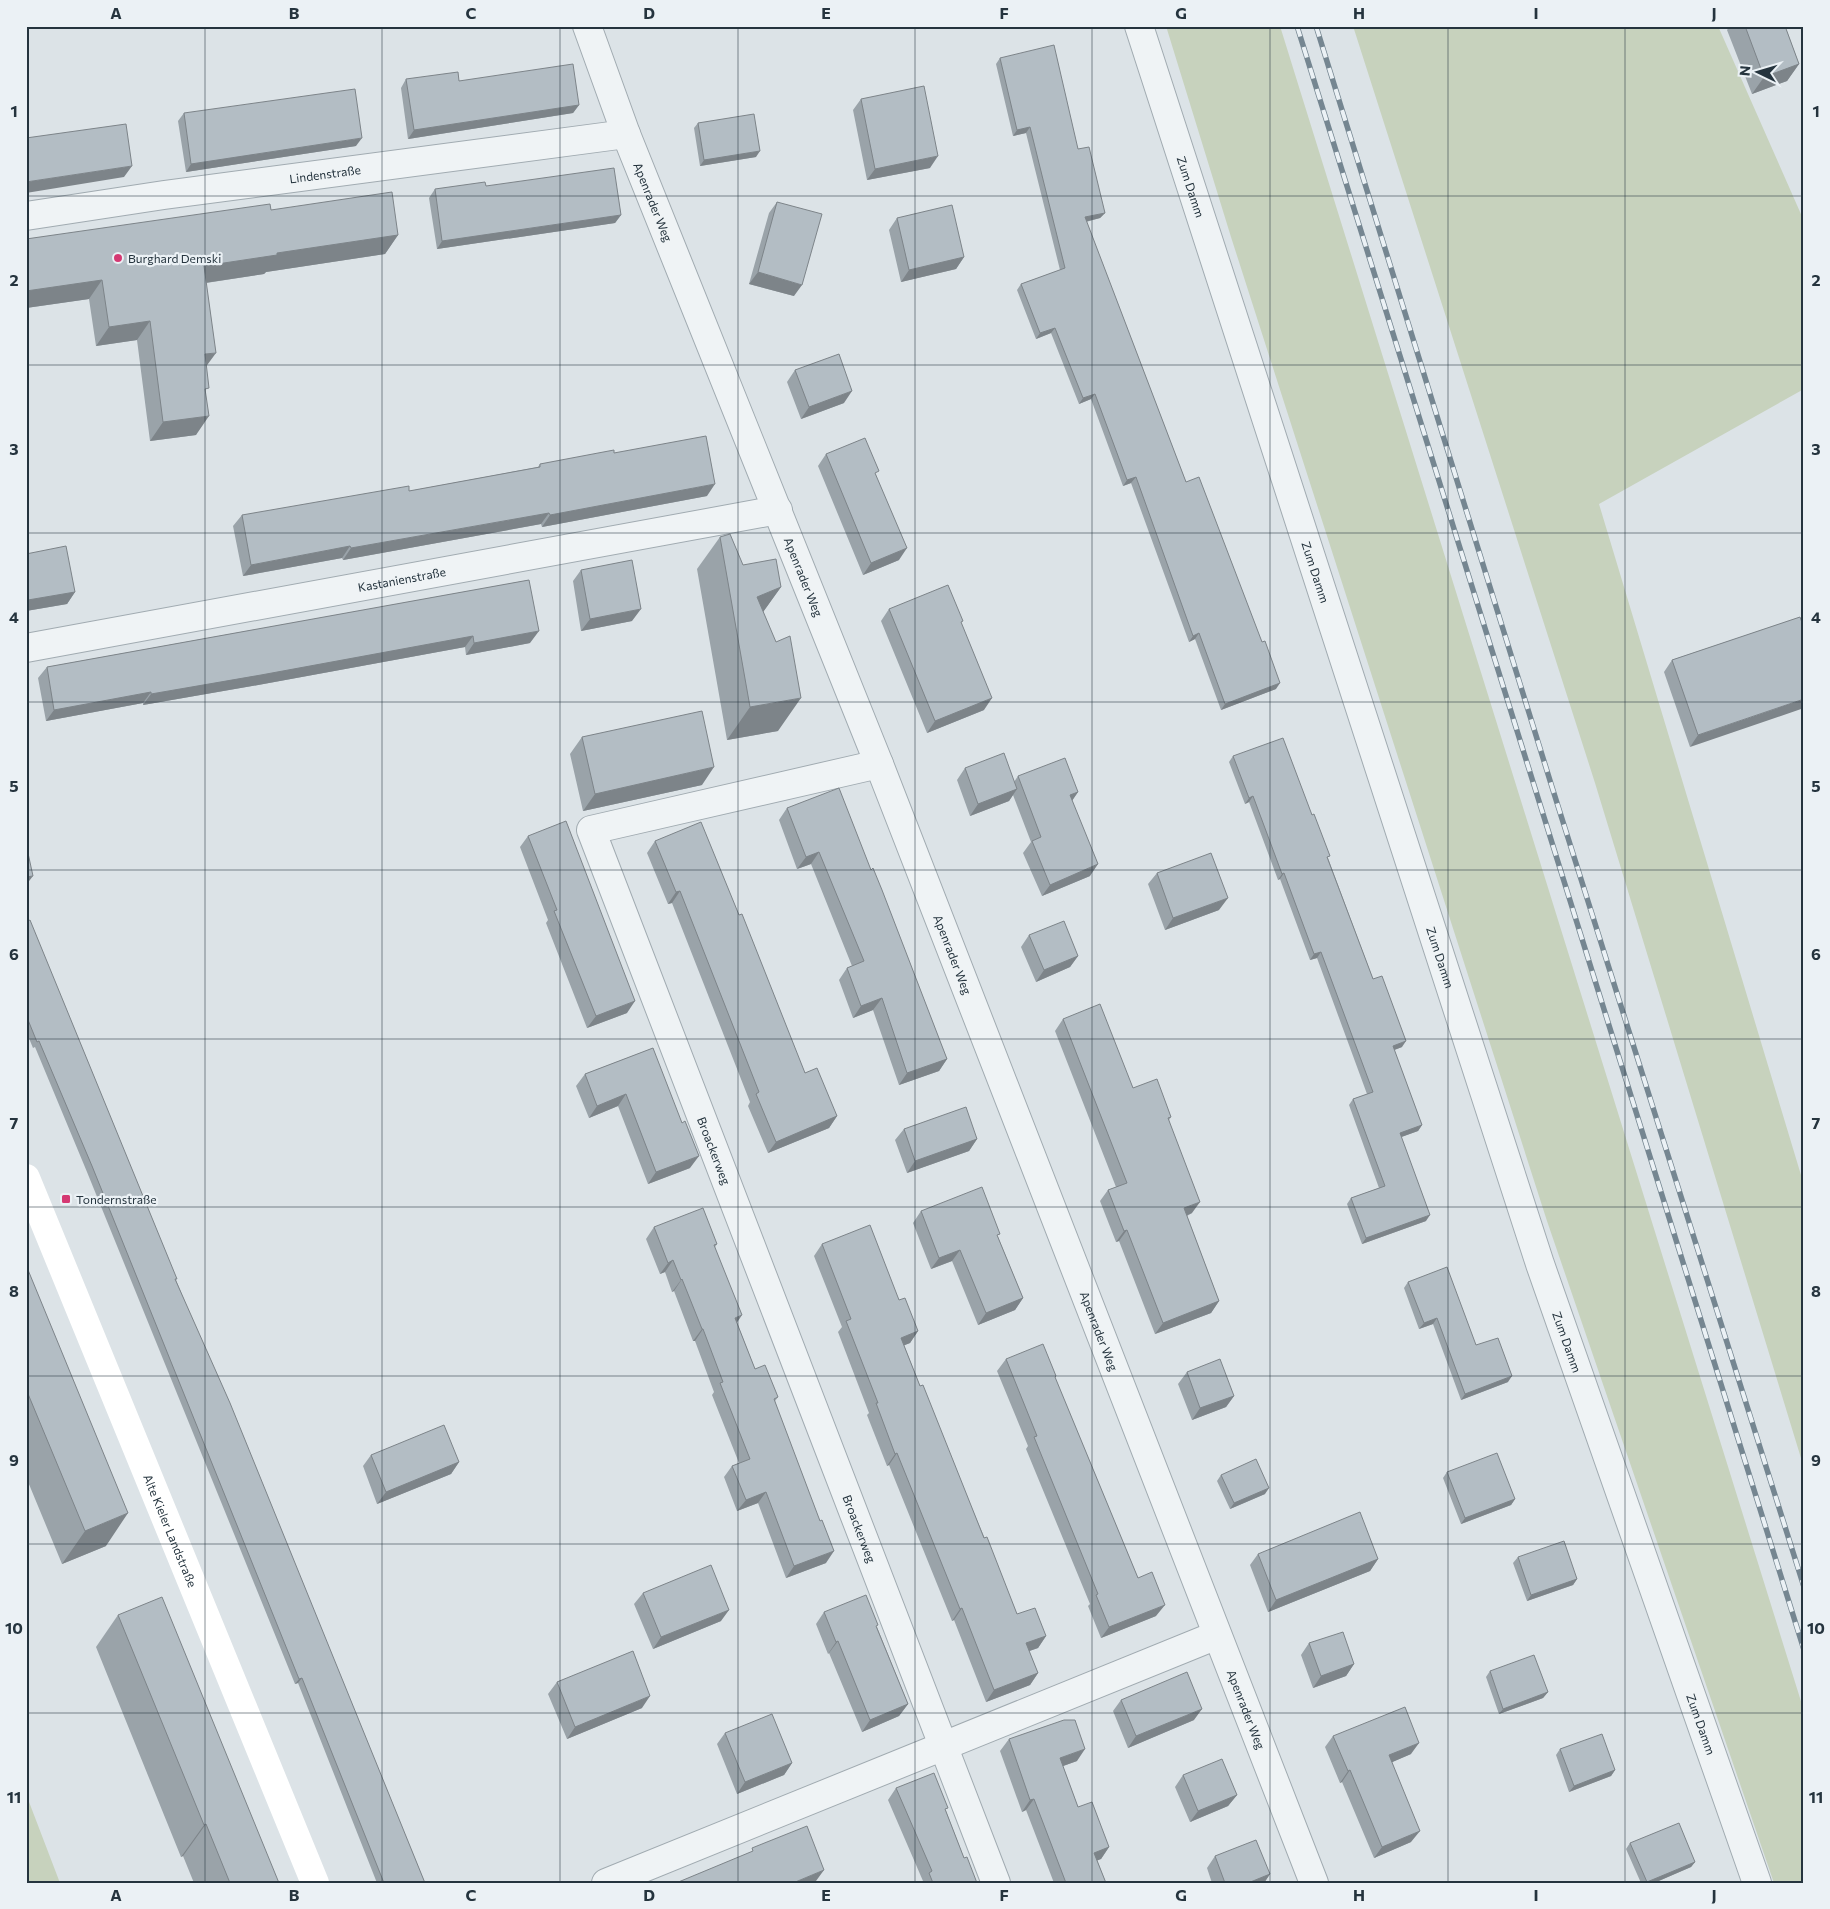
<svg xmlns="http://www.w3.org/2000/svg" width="1830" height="1909" viewBox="0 0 1830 1909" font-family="Commissioner,sans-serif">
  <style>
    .green { fill: #c7d2bd }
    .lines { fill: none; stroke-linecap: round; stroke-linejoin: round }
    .street-casing { stroke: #a1abb1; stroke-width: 30 }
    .street { stroke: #eff3f5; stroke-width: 28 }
    .secondary { stroke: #fff; stroke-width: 28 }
    .rail-casing { stroke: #758691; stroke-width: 5.5 }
    .rail { stroke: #ebf1f5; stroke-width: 4; stroke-dasharray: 11; stroke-linecap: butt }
    .wall { fill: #9aa3a9 }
    .shaded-wall { fill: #7d8489 }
    .building { fill: #b3bdc4; stroke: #7d8489 }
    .grid { fill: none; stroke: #25343e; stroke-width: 1; stroke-opacity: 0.55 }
    .poi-dot { fill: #d53973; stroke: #ebf1f5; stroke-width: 2 }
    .labels { text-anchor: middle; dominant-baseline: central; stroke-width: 4.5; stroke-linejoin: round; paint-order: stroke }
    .street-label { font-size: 12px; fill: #25343e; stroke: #ebf1f5 }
    .poi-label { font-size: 12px; fill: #25343e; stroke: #ebf1f5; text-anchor: start }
    .neatline { fill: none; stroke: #25343e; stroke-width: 2 }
    .grid-label { font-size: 16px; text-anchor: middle; font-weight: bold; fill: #25343e }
  </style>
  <rect width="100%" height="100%" fill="#dce3e7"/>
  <path class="green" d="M1166,26H1280L1804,1711V1883H1774L1547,1221L1231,237Z
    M1353,26H1718L1804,221V389L1599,504L1804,1185V1468L1595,783Z
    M26,1794L60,1883H26Z"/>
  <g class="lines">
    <defs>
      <g id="street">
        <path id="s1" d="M587,26L626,134L879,764L1314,1883"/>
        <path id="s2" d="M1139,26L1540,1264L1757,1883"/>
        <path id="s3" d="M26,216L164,195L626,134"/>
        <path id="s4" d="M26,648L778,510"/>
        <path id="s5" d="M879,764L591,830L996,1883"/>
        <path d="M606,1883L1217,1635"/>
      </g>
    </defs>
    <use href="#street" class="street-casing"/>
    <use href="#street" class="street"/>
    <path class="secondary" id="s6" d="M26,1178L315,1883"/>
    <defs>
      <path id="rail" d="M1297,26L1804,1650
        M1316,26L1552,787L1804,1587"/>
    </defs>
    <use href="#rail" class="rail-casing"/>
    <use href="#rail" class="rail"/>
  </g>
  <path class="wall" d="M1730,26H1785L1799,64L1787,81L1752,94L1727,30Z
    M1000,58L1078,149L1105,213L1100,218L1086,222L1186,482L1276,689L1221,710L1195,639L1189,642L1131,483L1123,486L1091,399L1079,404L1051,333L1036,339L1017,290L1021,284L1060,270L1026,133L1013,136L996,64Z
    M406,79L459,81L579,105L573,113L408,139L401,88Z
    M861,99L930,168L867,180L853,110Z
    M184,113L356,146L186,172L178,121Z
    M698,123L756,157L700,166L694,128Z
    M486,186L621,215L615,223L437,249L429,198L435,189Z
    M777,202L794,296L749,284L769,213Z
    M271,210L398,235L385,254L266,272L264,274L206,283V393L196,435L150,441L137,340L96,346L89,299L26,308V239Z
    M897,218L964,257L956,269L901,282L889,230Z
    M795,370L844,403L801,419L787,382Z
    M614,453L707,496L542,527L541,524L343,560L342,558L243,576L233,526L242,515L409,491L538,467L540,464Z
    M826,454L876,475L899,560L863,575L818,466Z
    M720,537L743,565L781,587L763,612L778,731L727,740L697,569Z
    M26,554L75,592L67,604L26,611Z
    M581,570L632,621L581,631L573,581Z
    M529,580L530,643L466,655L465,647L252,686L143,705V703L46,721L38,678L47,667Z
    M889,609L961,624L984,710L927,733L881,621Z
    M1800,617L1690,747L1664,672L1672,660Z
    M582,737L702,785L583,811L570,754Z
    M1233,756L1312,815L1373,979L1402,1047L1394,1050L1422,1125L1418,1131L1401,1137L1426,1221L1362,1244L1347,1204L1351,1198L1379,1188L1349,1105L1353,1099L1367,1094L1317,958L1310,960L1280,879L1278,880L1249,802L1245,804L1229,762Z
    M965,768L1014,782L1018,776L1078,792L1072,800L1090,876L1042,896L1023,853L1031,842L1013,795L1009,801L970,816L957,780Z
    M787,808L871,870L947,1059L939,1071L899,1085L873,1010L853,1018L839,980L847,968L852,966L811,864L797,869L779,820Z
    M528,836L627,1013L587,1028L546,923L548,920L520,847Z
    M655,841L805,1073L837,1116L829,1128L768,1153L748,1106L750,1102L672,903L668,904L647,853Z
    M1157,873L1219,910L1165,930L1148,884Z
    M26,922L176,1280L425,1883H377L298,1683L295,1684L87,1172L35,1047L33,1048L26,1031Z
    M1029,935L1078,956L1070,967L1036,982L1021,947Z
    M1063,1019L1133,1088L1171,1117L1169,1120L1192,1213L1187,1216L1219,1301L1211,1313L1155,1334L1119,1241L1116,1242L1100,1201L1108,1190L1116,1187L1055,1031Z
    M653,1048L690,1168L648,1184L618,1106L589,1118L576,1086L585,1074Z
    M904,1129L977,1139L969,1151L907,1173L895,1140Z
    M921,1211L998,1237L1023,1298L1015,1310L978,1325L952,1261L931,1269L913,1223Z
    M654,1227L717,1244L715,1247L737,1323L755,1369L778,1397L775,1401L826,1563L786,1578L758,1503L737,1511L724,1477L732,1466L739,1463L712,1395L714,1392L695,1341H693L674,1291L672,1292L665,1272L660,1274L646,1239Z
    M822,1244L899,1300L918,1331L910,1343L904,1345L920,1386L1017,1614L1046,1636L1038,1648L1029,1651L1038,1673L1030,1685L986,1702L954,1620L952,1621L889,1465L887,1466L867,1415L869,1413L838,1332L842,1327L814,1256Z
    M26,1265L106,1546L62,1564L26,1477Z
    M1408,1282L1476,1345L1508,1382L1461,1400L1433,1324L1419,1329L1404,1288Z
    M1006,1359L1056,1376L1055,1378L1138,1578L1156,1616L1101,1638L1088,1606L1090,1604L1026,1449L1028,1446L997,1371Z
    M1187,1372L1234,1396L1226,1407L1192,1420L1178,1384Z
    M371,1455L459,1462L451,1474L377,1504L363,1466Z
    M1447,1472L1515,1499L1511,1505L1461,1524L1443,1478Z
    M1221,1475L1265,1494L1230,1509L1217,1481Z
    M1258,1554L1378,1559L1370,1571L1268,1612L1250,1565Z
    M1518,1557L1577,1579L1573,1585L1527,1601L1513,1563Z
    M643,1593L721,1621L653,1649L634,1604Z
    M824,1612L877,1627L908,1704L899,1716L862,1732L829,1653L828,1654L816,1624Z
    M118,1615L279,1883H194L183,1856L181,1857L96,1647Z
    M1309,1643L1354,1664L1346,1676L1313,1688L1301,1655Z
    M1490,1671L1548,1692L1543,1698L1499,1714L1486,1677Z
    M557,1682L642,1708L567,1739L548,1694Z
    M1121,1700L1194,1720L1128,1748L1113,1711Z
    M725,1733L792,1763L784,1775L737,1794L717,1744Z
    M1333,1736L1411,1754L1392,1762L1411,1842L1374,1858L1342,1782L1340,1783L1325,1747Z
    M1009,1739L1077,1761L1063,1766L1078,1807L1109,1847L1101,1859L1097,1860L1106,1883H1054L1026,1810L1022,1812L1000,1751Z
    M1560,1749L1615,1770L1611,1776L1569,1792L1556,1755Z
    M1183,1775L1237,1795L1228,1806L1190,1822L1175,1787Z
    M896,1788L946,1811L964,1858L977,1883H922L923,1881L888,1800Z
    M1630,1843L1695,1862L1691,1867L1654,1883H1641L1626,1849Z
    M1215,1856L1270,1874L1264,1883H1212L1207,1868Z"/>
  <path class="shaded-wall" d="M1799,64L1787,81L1752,94L1764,77Z
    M579,105L573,113L408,139L414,130Z
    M1030,127L1026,133L1013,136L1017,130Z
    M362,138L356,146L186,172L191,164Z
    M760,151L756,157L700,166L704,160Z
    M938,156L930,168L867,180L875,169Z
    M132,166L124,177L26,193V182Z
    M1105,213L1100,218L1080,223L1085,217Z
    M621,215L615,223L437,249L442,241Z
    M398,235L385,254L266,272L264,274L191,285L204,266L277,253Z
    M964,257L956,269L901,282L909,270Z
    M758,272L802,285L794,296L749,284Z
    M102,280L89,299L26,308V291Z
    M150,321L137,340L96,346L109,327Z
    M1055,328L1051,333L1036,339L1040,333Z
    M216,353L202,372L205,354Z
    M852,391L844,403L801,419L809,407Z
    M1095,394L1091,399L1079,404L1083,398Z
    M209,416L196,435L150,441L163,422Z
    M1136,477L1131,483L1123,486L1127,480Z
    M715,484L707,496L542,527L550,515Z
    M549,513L541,524L343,560L351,548Z
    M350,546L342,558L243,576L251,565Z
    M907,548L899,560L863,575L871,563Z
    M781,587L758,619L757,597Z
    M75,592L67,604L26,611V603L28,600Z
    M641,609L632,621L581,631L590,619Z
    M539,631L530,643L466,655L474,643Z
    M1199,633L1195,639L1189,642L1193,636Z
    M473,636L465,647L252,686L143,705L151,694Z
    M1280,683L1276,689L1221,710L1225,704Z
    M151,692L143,703L46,721L54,710Z
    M801,698L778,731L727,740L750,707Z
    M992,698L984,710L927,733L935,721Z
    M1804,699V708L1690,747L1698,735Z
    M714,767L702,785L583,811L595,794Z
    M1017,789L1009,801L970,816L978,804Z
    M1078,792L1070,804V795Z
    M1253,796L1249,802L1245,804L1249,798Z
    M819,852L811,864L797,869L806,857Z
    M1098,864L1090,876L1042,896L1050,885Z
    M1284,873L1280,879L1278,880L1282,874Z
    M33,876L26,885V877Z
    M680,891L672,903L668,904L676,892Z
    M1228,898L1219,910L1165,930L1173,918Z
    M1321,952L1317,958L1310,960L1314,954Z
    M1078,956L1070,967L1036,982L1044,970Z
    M882,998L873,1010L853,1018L861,1006Z
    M635,1001L627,1013L587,1028L596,1016Z
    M1406,1041L1402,1047L1389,1052L1393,1046Z
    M947,1059L939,1071L899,1085L907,1073Z
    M626,1094L618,1106L589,1118L597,1106Z
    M837,1116L829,1128L768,1153L776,1142Z
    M1422,1125L1418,1131L1396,1139L1400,1133Z
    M977,1139L969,1151L907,1173L915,1161Z
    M699,1156L690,1168L648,1184L656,1172Z
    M1200,1202L1192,1213L1176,1220L1184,1208Z
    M1430,1215L1426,1221L1362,1244L1366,1238Z
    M1127,1230L1119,1241L1116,1242L1124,1231Z
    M960,1250L952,1261L931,1269L939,1258Z
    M673,1260L665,1272L660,1274L668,1263Z
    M682,1279L674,1291L672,1292L681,1280Z
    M1023,1298L1015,1310L978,1325L986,1313Z
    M1219,1301L1211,1313L1155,1334L1163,1323Z
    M742,1315L734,1327L735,1318Z
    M1437,1318L1433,1324L1419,1329L1424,1323Z
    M702,1329H703L695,1341H693Z
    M918,1331L910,1343L893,1350L901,1338Z
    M1512,1376L1508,1382L1461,1400L1465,1394Z
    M1234,1396L1226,1407L1192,1420L1200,1408Z
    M897,1453L889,1465L887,1466L895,1454Z
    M459,1462L451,1474L377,1504L386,1492Z
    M1269,1488L1265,1494L1230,1509L1234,1503Z
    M766,1492L758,1503L737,1511L746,1500Z
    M1515,1499L1511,1505L1461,1524L1465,1518Z
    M128,1513L106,1546L62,1564L85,1531Z
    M834,1551L826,1563L786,1578L794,1566Z
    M1378,1559L1370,1571L1268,1612L1276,1600Z
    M1577,1579L1573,1585L1527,1601L1531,1595Z
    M1165,1605L1156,1616L1101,1638L1109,1627Z
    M962,1608L954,1620L952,1621L960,1609Z
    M729,1610L721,1621L653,1649L661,1637Z
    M1046,1636L1038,1648L1018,1655L1026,1643Z
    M838,1641L829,1653L828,1654L836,1642Z
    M1354,1664L1346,1676L1313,1688L1321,1676Z
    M1038,1673L1030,1685L986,1702L994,1690Z
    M302,1678L298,1683L295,1684L299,1679Z
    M1548,1692L1543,1698L1499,1714L1503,1709Z
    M650,1696L642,1708L567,1739L575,1727Z
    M908,1704L899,1716L862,1732L870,1720Z
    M1202,1709L1194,1720L1128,1748L1136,1736Z
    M1419,1743L1411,1754L1381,1767L1389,1755Z
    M1085,1749L1077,1761L1052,1770L1060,1758Z
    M792,1763L784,1775L737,1794L745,1782Z
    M1350,1770L1342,1782L1340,1783L1348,1771Z
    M1615,1770L1611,1776L1569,1792L1574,1786Z
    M1237,1795L1228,1806L1190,1822L1198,1811Z
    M1034,1799L1026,1810L1022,1812L1030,1800Z
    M206,1824L183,1856L181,1857L204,1825Z
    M1420,1831L1411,1842L1374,1858L1382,1847Z
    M1109,1847L1101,1859L1086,1865L1094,1853Z
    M1695,1862L1691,1867L1654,1883H1646L1647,1882Z
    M824,1870L816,1881L813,1883H793Z
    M1270,1874L1264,1883H1248Z"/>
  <path class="building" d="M1745,26H1785L1799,64L1764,77Z
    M1054,45L1078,149L1089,147L1105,213L1085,217L1186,482L1199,477L1262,642L1265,641L1280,683L1225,704L1199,633L1193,636L1136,477L1127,480L1095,394L1083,398L1055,328L1040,333L1021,284L1065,268L1030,127L1017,130L1000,58Z
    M573,64L579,105L414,130L406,79L458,72L459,81Z
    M924,86L938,156L875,169L861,99Z
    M355,89L362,138L191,164L184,113Z
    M754,114L760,151L704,160L698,123Z
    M126,124L132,166L26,182V138Z
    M614,168L621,215L442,241L435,189L485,182L486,186Z
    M392,192L398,235L277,253V255L204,266L216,353L205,354L209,388L205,389L209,416L163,422L150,321L109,327L102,280L26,291V239L270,204L271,210Z
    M777,202L822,214L802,285L758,272Z
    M952,205L964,257L909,270L897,218Z
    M839,354L852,391L809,407L795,370Z
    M706,436L715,484L550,515L549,513L351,548L350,546L251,565L242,515L409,486V491L540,467V464L614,450V453Z
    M865,438L879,471L875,473L907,548L871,563L826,454Z
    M730,534L743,565L776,559L781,587L757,597L776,642L790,636L801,698L750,707L720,537Z
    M66,546L75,592L28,600L26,590V554Z
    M632,560L641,609L590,619L581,570Z
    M529,580L539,631L474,643L473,636L261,675L151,694V692L54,710L47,667Z
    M948,585L963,621L961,622L992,698L935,721L889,609Z
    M1800,617L1804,628V699L1698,735L1672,660Z
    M702,711L714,767L595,794L582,737Z
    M1283,738L1312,815L1314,814L1330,856L1327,857L1373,979L1382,976L1406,1041L1393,1046L1422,1125L1400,1133L1430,1215L1366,1238L1351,1198L1385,1186L1353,1099L1373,1092L1321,952L1314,954L1284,873L1282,874L1253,796L1249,798L1233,756Z
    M1004,753L1017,789L978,804L965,768Z
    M1065,758L1078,792L1070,795L1098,864L1050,885L1032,841L1041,837L1018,776Z
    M839,788L871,870L873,868L882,890L947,1059L907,1073L882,998L861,1006L847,968L864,961L819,852L806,857L787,808Z
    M566,821L635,1001L596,1016L554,911L557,910L528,836Z
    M701,822L739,915L742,914L805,1073L817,1068L837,1116L776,1142L756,1094L759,1092L680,891L676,892L655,841Z
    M26,844L33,876L26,877Z
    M1211,853L1228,898L1173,918L1157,873Z
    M30,920L177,1279H175L230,1403L425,1883H384L302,1678L299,1679L92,1166L39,1041L37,1042L26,1015V922Z
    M1064,921L1078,956L1044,970L1029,935Z
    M1100,1004L1133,1088L1157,1079L1171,1117L1168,1118L1200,1202L1184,1208L1219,1301L1163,1323L1127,1230L1124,1231L1108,1190L1127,1183L1063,1019Z
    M653,1048L682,1123L685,1121L699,1156L656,1172L626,1094L597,1106L585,1074Z
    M966,1107L977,1139L915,1161L904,1129Z
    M982,1187L1000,1234L997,1235L1023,1298L986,1313L960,1250L939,1258L921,1211Z
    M703,1208L717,1244L714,1245L742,1315L735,1318L755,1369L765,1365L778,1397L774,1399L820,1521L822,1520L834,1551L794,1566L766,1492L746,1500L732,1466L750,1459L720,1383L723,1382L703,1329H702L682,1279L681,1280L673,1260L668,1263L654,1227Z
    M870,1225L899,1300L905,1298L918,1331L901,1338L920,1386L923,1385L984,1538L987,1537L1017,1614L1035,1608L1046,1636L1026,1643L1038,1673L994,1690L962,1608L960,1609L897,1453L895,1454L876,1403H878L846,1321L851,1319L822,1244Z
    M26,1265L128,1513L85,1531L26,1389Z
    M1447,1267L1476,1345L1498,1338L1512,1376L1465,1394L1437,1318L1424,1323L1408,1282Z
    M1043,1344L1056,1376L1055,1377L1138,1578L1152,1572L1165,1605L1109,1627L1096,1595L1098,1594L1034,1437L1037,1436L1006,1359Z
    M1220,1359L1234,1396L1200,1408L1187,1372Z
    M444,1425L459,1462L386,1492L371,1455Z
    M1497,1453L1515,1499L1465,1518L1447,1472Z
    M1256,1459L1269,1488L1234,1503L1221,1475Z
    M1360,1512L1378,1559L1276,1600L1258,1554Z
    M1564,1541L1577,1579L1531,1595L1518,1557Z
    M711,1565L729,1610L661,1637L643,1593Z
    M866,1595L878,1625L876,1626L908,1704L870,1720L838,1641L836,1642L824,1612Z
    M162,1597L279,1883H230L206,1824L204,1825L118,1615Z
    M1343,1632L1354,1664L1321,1676L1309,1643Z
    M633,1651L650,1696L575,1727L557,1682Z
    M1534,1655L1548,1692L1503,1709L1490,1671Z
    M1187,1672L1202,1709L1136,1736L1121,1700Z
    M1405,1707L1419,1743L1389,1755L1420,1831L1382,1847L1350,1770L1348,1771L1333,1736Z
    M772,1714L792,1763L745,1782L725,1733Z
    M1064,1720H1075L1085,1749L1060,1758L1078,1807L1092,1802L1109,1847L1094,1853L1106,1883H1066L1034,1799L1030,1800L1009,1739Z
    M1602,1734L1615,1770L1574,1786L1560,1749Z
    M1222,1759L1237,1795L1198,1811L1183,1775Z
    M934,1773L948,1808L945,1809L964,1858L967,1857L977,1883H933L929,1873L932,1871L896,1788Z
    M1679,1823L1695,1862L1647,1882L1630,1843Z
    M807,1826L824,1870L793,1883H676L753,1851L752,1848Z
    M1256,1840L1270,1874L1248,1883H1225L1215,1856Z"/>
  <path class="grid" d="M205,26V1883M382,26V1883M560,26V1883M738,26V1883M915,26V1883M1092,26V1883M1270,26V1883M1448,26V1883M1625,26V1883M26,196H1804M26,365H1804M26,533H1804M26,702H1804M26,870H1804M26,1039H1804M26,1207H1804M26,1376H1804M26,1544H1804M26,1713H1804"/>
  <g class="poi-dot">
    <circle cx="118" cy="258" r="5"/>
    <rect x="61" y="1194" width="10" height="10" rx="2.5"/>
  </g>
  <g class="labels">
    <g class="street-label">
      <text stroke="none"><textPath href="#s3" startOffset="302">Lindenstraße</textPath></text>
      <text stroke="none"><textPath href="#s2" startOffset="169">Zum Damm</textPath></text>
      <text stroke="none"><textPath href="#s1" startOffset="188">Apenrader Weg</textPath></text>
      <text stroke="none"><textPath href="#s2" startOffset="574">Zum Damm</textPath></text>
      <text stroke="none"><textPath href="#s1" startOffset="592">Apenrader Weg</textPath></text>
      <text stroke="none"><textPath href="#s4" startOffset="382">Kastanienstraße</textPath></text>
      <text stroke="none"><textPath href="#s1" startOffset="998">Apenrader Weg</textPath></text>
      <text stroke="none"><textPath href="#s2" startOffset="979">Zum Damm</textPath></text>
      <text stroke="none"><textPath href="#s5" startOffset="639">Broackerweg</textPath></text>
      <text stroke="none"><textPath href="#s1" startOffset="1402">Apenrader Weg</textPath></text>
      <text stroke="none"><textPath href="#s2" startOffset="1384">Zum Damm</textPath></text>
      <text stroke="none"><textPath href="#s5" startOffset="1044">Broackerweg</textPath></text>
      <text stroke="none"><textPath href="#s6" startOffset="381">Alte Kieler Landstraße</textPath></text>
      <text stroke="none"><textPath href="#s1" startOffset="1808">Apenrader Weg</textPath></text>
      <text stroke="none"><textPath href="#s2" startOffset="1789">Zum Damm</textPath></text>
    </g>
    <g class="poi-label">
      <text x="128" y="258">Burghard Demski</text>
      <text x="76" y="1199">Tondernstraße</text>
    </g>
  </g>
  <rect width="1830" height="1909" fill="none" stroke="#ebf1f5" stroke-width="55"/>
  <g transform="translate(1758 72) rotate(275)" stroke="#ebf1f5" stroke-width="4" paint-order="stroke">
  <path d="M0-4L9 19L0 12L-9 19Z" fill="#25343e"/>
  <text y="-8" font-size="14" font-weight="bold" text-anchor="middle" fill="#25343e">N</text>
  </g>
  <rect x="28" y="28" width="1774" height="1854" class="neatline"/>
  <g class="grid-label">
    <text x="116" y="19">A</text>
    <text x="294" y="19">B</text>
    <text x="471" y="19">C</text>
    <text x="649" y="19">D</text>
    <text x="826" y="19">E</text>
    <text x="1004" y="19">F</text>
    <text x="1181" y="19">G</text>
    <text x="1359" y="19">H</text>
    <text x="1536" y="19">I</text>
    <text x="1714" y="19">J</text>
    <text x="14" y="117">1</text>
    <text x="1816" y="117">1</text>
    <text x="14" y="286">2</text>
    <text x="1816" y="286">2</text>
    <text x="14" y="455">3</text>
    <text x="1816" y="455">3</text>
    <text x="14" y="623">4</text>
    <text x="1816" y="623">4</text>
    <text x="14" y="792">5</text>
    <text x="1816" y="792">5</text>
    <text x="14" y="960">6</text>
    <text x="1816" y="960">6</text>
    <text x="14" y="1129">7</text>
    <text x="1816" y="1129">7</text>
    <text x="14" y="1297">8</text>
    <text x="1816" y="1297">8</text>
    <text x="14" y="1466">9</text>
    <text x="1816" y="1466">9</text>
    <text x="14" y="1634">10</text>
    <text x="1816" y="1634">10</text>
    <text x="14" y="1803">11</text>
    <text x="1816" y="1803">11</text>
    <text x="116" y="1901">A</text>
    <text x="294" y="1901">B</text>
    <text x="471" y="1901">C</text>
    <text x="649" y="1901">D</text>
    <text x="826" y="1901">E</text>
    <text x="1004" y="1901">F</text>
    <text x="1181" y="1901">G</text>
    <text x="1359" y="1901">H</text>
    <text x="1536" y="1901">I</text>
    <text x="1714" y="1901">J</text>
  </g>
</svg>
